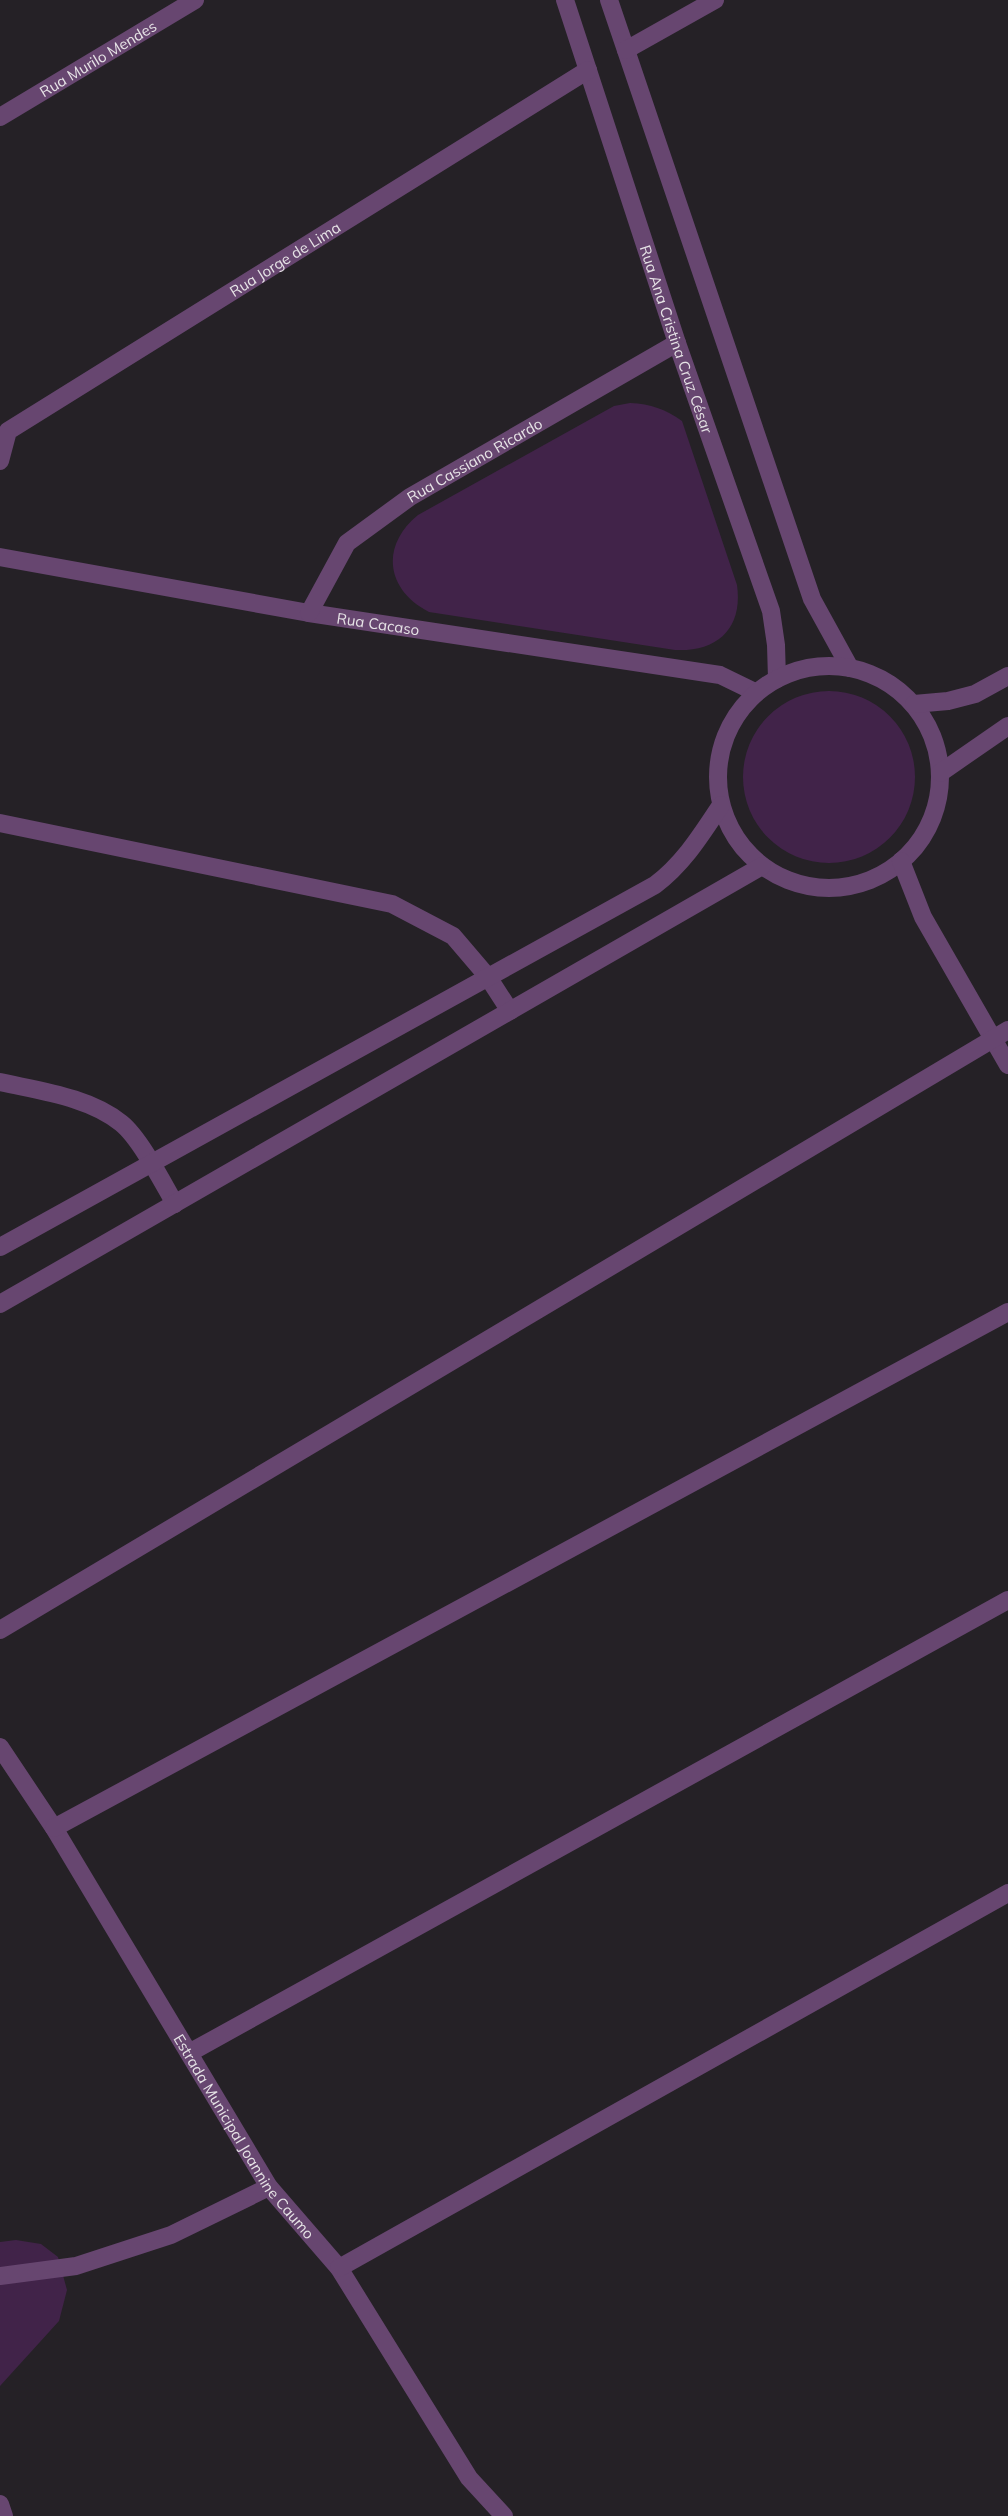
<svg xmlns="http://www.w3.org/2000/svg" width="1008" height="2516" viewBox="0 0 1008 2516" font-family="Mulish,sans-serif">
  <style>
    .green { fill: #412349 }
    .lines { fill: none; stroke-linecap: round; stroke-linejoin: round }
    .minor { stroke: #674670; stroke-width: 18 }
    .labels { text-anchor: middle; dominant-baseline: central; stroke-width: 6; stroke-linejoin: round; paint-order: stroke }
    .street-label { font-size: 15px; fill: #e6e3e6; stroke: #0d0b0d }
  </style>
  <rect width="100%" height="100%" fill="#252126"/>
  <path class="green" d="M630,403C651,404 665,409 682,421L737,585C743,628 718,652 675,650L429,612C386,590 380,546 418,515L614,406Z
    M743 777a86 86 0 1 1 172 0a86 86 0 1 1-172 0Z
    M16,2240L41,2244L58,2257L67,2290L59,2321L0,2386V2242Z"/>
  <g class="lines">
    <g class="minor">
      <path id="s1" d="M565,0L677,343L771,611L776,645L777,679"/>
      <path d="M609,0L812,599L850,668"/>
      <path d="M626,50L715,0"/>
      <path id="s2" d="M0,117L195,0"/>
      <path id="s3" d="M0,461L8,431L588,70"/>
      <path id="s4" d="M0,557L309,613L720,675L755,692"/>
      <path id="s5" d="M309,613L347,543L410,497L677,343"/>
      <circle cx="829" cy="777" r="111"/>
      <path d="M914,704L948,701L975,694L1008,676"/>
      <path d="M940,773L1008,726"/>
      <path d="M0,823L392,904L453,936L488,977L510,1011"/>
      <path d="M901,861L923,917L1008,1065"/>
      <path d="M0,1082C40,1091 89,1097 121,1123C140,1138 163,1183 175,1204"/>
      <path d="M0,1247L655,885C684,863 701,835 721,805"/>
      <path d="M0,1304L762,866"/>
      <path d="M0,1630L1008,1030"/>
      <path id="s6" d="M0,1747L54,1828L269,2187L339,2268L469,2478L504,2516"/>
      <path d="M54,1828L1008,1312"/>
      <path d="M189,2053L1008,1600"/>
      <path d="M339,2268L1008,1893"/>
      <path d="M0,2276L76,2266L171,2235L269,2187"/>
      <path d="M0,2504L4,2516"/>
    </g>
  </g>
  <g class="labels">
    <g class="street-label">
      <text stroke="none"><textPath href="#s2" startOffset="114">Rua Murilo Mendes</textPath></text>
      <text stroke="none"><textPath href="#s3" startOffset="357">Rua Jorge de Lima</textPath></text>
      <text stroke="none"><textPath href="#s1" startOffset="357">Rua Ana Cristina Cruz César</textPath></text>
      <text stroke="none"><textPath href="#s5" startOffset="232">Rua Cassiano Ricardo</textPath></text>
      <text stroke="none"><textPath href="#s4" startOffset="384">Rua Cacaso</textPath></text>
      <text stroke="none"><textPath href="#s6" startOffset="460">Estrada Municipal Joannine Caumo</textPath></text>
    </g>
  </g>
</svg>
